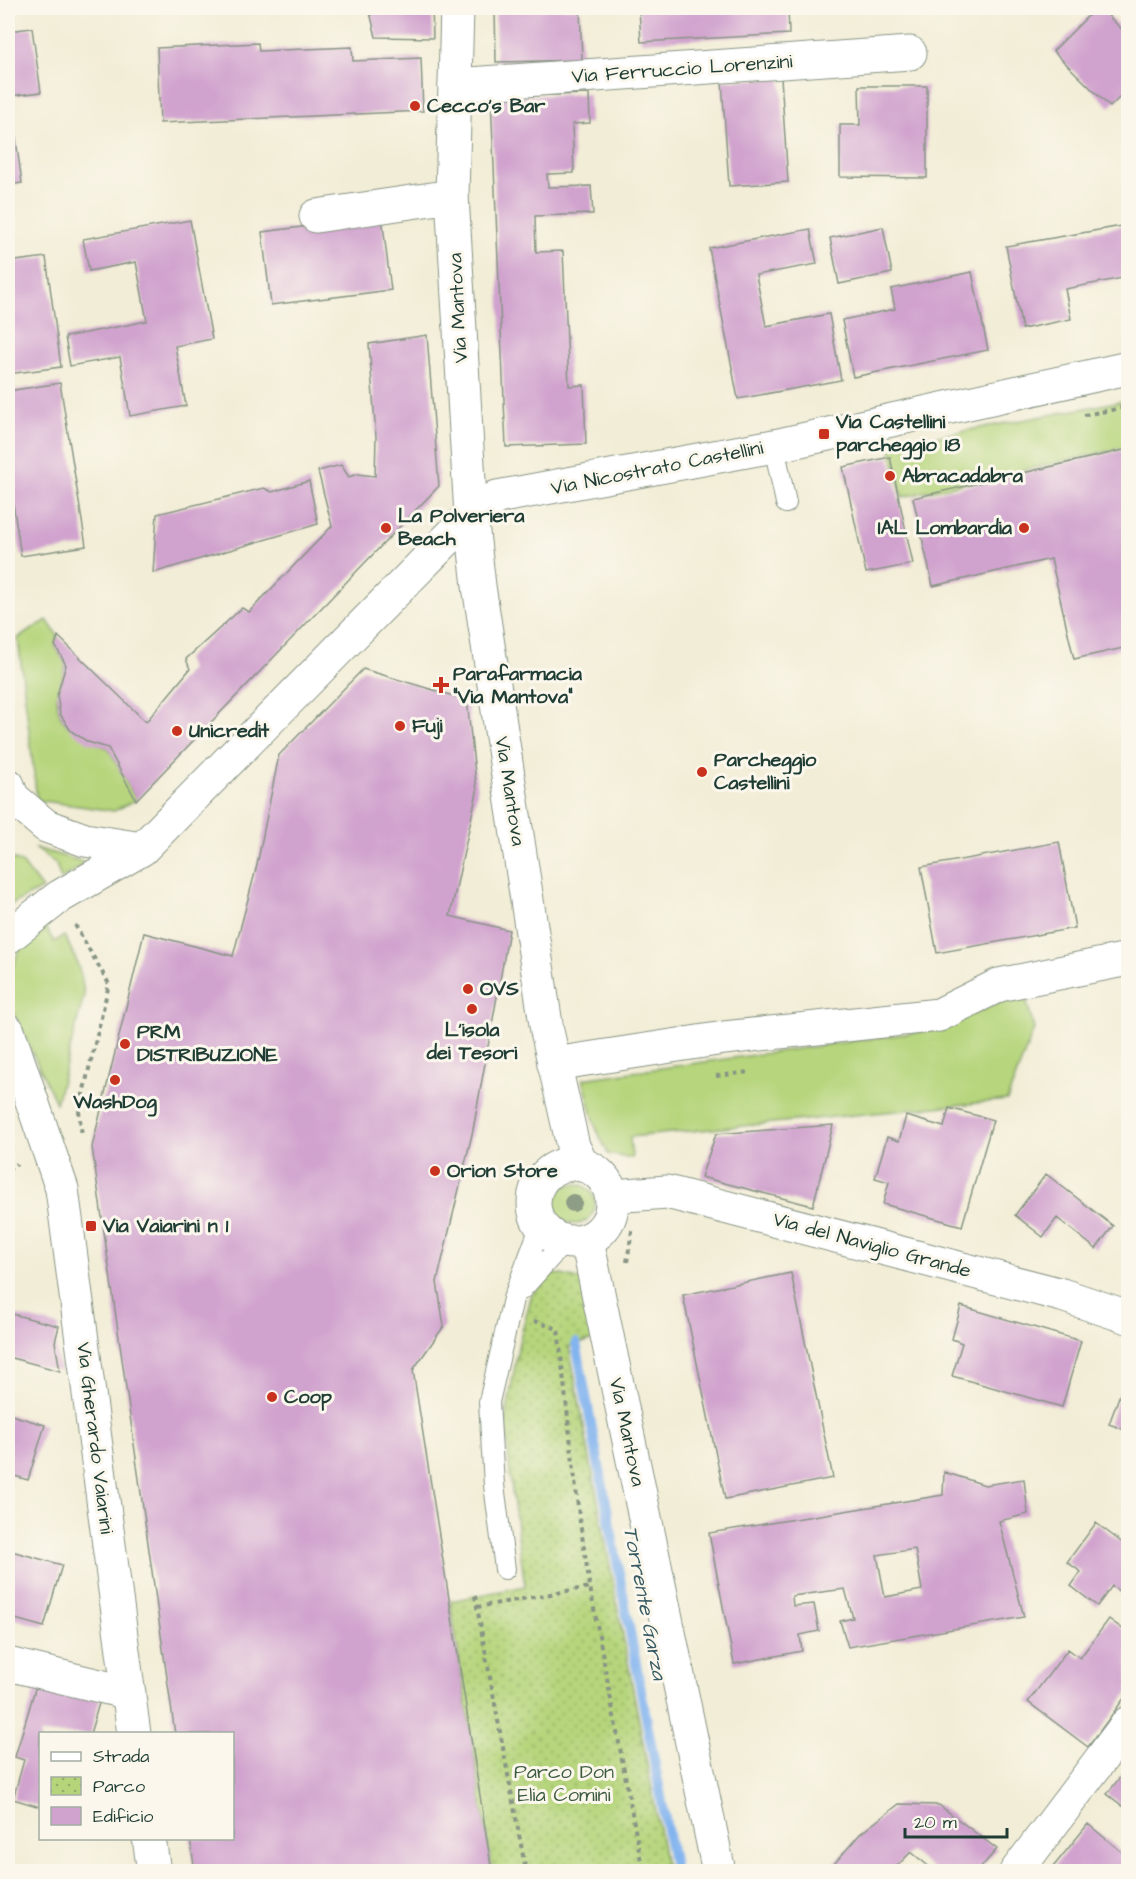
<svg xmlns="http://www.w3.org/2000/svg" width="1136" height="1879" viewBox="0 0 1136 1879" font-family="'Architects Daughter',sans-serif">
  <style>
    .green { fill: #b6d57b; stroke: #6a8958; stroke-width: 1.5 }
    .park { fill: url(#park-dots); stroke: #6a8958; stroke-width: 1.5 }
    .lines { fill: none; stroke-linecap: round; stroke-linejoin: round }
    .stream { stroke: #82b4ef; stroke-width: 10 }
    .building { fill: #d0a2ce; fill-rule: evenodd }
    .service-casing { stroke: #889585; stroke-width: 22 }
    .minor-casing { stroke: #889585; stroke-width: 35 }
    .tertiary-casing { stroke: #889585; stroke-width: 35 }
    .secondary-casing { stroke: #889585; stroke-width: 35 }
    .path { stroke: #889585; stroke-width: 4; stroke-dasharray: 4.5 4.5; stroke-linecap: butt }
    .service { stroke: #fff; stroke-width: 20 }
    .minor { stroke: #fff; stroke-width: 33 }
    .tertiary { stroke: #fff; stroke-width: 33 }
    .secondary { stroke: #fff; stroke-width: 33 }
    .tree { fill: #8e9d85 }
    .poi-dot { fill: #c8321e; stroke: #fbf7ec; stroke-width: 2 }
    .labels { text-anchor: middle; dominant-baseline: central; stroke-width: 6; stroke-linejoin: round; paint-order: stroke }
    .street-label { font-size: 20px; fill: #1f3d34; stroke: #fbf7ec }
    .poi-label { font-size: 20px; font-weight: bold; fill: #1f3d34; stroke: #fbf7ec; text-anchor: start }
    .park-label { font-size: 20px; fill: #3d5b42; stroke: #fbf7ec }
    .water-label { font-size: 21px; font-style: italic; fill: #385b63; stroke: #fbf7ec }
  </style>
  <defs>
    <pattern id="park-dots" width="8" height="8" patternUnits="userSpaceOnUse" patternTransform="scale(1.5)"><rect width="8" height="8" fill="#b6d57b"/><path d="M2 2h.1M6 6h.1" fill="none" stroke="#93ae66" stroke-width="1.8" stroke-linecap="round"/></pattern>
  </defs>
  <rect width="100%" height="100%" fill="#fbf7ec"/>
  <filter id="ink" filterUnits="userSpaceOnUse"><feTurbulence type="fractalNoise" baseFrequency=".0167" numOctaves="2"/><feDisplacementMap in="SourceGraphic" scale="12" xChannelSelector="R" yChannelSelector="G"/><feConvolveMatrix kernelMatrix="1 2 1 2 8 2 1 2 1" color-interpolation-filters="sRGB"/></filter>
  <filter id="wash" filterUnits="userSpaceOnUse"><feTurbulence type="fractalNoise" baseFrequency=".008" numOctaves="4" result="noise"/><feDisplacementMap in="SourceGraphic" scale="24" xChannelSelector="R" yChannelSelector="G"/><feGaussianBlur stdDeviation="1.35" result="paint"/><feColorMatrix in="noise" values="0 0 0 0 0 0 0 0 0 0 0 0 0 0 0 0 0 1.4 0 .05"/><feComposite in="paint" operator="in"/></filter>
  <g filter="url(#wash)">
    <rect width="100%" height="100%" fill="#f2edd6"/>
    <path class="green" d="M1128,400V447L902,497L890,445Z
      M47,620L58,636L55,645L66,665C64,674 60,684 58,693C52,725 83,740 108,748L136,800L114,811L37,800L18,638Z
      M35,848L87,863L61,879L56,864Z
      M8,856L23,864L42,889L8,906Z
      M43,923L54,942L64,936C75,955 82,972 84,995L56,1103L9,1003L8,981L23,939Z
      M1024,991L1034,1029L1007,1100L630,1137L632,1158L608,1154L596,1128L583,1079L940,1029Z
      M555 1204a20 20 0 1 1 40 0a20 20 0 1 1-40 0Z"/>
    <path class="park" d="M553,1273L583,1280L595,1339L569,1347L667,1871H492L450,1601L525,1586L510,1476L506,1417L519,1342L532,1294Z"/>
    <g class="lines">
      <path class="stream" d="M576,1343L675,1872"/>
    </g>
    <g id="blocks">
      <path class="building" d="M369,8H432L433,38L376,37Z
        M495,8H580L582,60L496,62Z
        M639,8H788L789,34L641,42Z
        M1096,8H1100L1128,35V89L1110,107L1053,51Z
        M32,28L41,92L10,96L22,183L8,185V31Z
        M258,43L259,51L352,47L353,61L421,58L423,111L160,123L157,48Z
        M781,78L788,182L729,186L722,81Z
        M859,86H927V178L840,177V125H860Z
        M589,94L590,123L572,124L574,173L547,174L548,187L591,186L593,214L535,216L536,252L563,251L569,386L584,385L586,444L506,447L491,97Z
        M382,217L391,290L271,305L262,232Z
        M190,220L212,339L175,346L186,406L130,416L120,357L70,366L65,337L147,321L136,262L89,271L83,239Z
        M1128,225V277L1065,289L1071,319L1022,329L1006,246Z
        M883,227L892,273L839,284L830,238Z
        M810,229L817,264L756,275L766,326L829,314L841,380L738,399L709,248Z
        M46,257L61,367L8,374V262Z
        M972,272L988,350L853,377L842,320L895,309L891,289Z
        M427,335L439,486L136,800L108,748L88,742L71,731L60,714L57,695L66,665L55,645L58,636L146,722L190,669L186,659L242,608L249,612L332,526L318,471L341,465L349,477L357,474L375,476L376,437L369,344Z
        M60,383L86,546L21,556L8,470V391Z
        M1128,449V647L1074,659L1051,559L933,586L913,498Z
        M890,457L913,564L866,573L843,467Z
        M309,481L318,524L153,573L157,514L264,488L272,492Z
        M363,669L467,700L477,792L450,916L509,930L473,1130L437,1282L444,1326L413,1370L492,1872H195L190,1838H232V1734H175L92,1147L144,933L233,956L257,865L279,755Z
        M1059,842L1075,928L937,953L921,867Z
        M949,1108L993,1120L962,1226L883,1204L889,1182L875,1178L887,1137L899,1141L906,1116L944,1127Z
        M833,1125L813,1206L701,1177L716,1134Z
        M1046,1174L1113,1226L1096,1249L1057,1218L1043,1237L1015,1215Z
        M791,1273L833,1478L725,1499L683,1295Z
        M961,1306L1081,1341L1062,1407L952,1376L962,1343L952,1339Z
        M8,1313L59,1326L55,1342L60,1371L8,1357Z
        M1128,1372V1431L1109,1424Z
        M8,1414L45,1425L28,1480L8,1474Z
        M944,1472L985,1485L1024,1479L1028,1514L999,1521L1024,1617L848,1647L840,1621L853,1618L845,1589L792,1596L793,1606L814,1604L819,1631L800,1635L802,1651L734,1664L709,1533L943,1495ZM915,1549L922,1590L885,1597L877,1555Z
        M1096,1523L1128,1547V1557L1125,1562L1128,1565V1598L1112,1586L1097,1606L1071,1586L1081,1572L1067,1562Z
        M8,1550L62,1565L44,1627L8,1617Z
        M1109,1619L1128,1633V1693L1088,1747L1028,1702L1068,1649L1080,1658Z
        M37,1682L100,1700L90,1734H40V1807L13,1799L24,1760L15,1757Z
        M1128,1767V1810L1107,1794Z
        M899,1804L939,1805L997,1849L977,1872H936L911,1852L891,1872H827L860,1834Z
        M1088,1824L1128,1857V1860L1119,1872H1049Z"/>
    </g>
  </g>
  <g filter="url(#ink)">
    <use href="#blocks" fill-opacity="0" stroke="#889585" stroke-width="1.5"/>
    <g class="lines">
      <defs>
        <path id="service" d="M774,446L786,503
          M521,1290L565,1241
          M505,1569L494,1485L489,1402L513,1299L541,1225"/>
        <path id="minor" d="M455,85L910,53
          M316,216L452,196
          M554,1064L724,1038L939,1015L999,985L1128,959
          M612,1196L667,1192L1062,1295L1128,1317
          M8,1664L129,1693
          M1016,1872L1128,1723"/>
        <path id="tertiary" d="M8,785L12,797L46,826L85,840L142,849
          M8,937L59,897L142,849L471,515L497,497L774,446L1128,368"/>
        <path id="secondary" d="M457,8L452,196L471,515L479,586L547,1031L573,1146L582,1165
          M8,1031L62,1189L134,1734
          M534 1203a39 39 0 1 1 78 0a39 39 0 1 1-78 0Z
          M587,1240L719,1872
          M149,1838L154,1872"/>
      </defs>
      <use href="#service" class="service-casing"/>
      <use href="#minor" class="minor-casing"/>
      <use href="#tertiary" class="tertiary-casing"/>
      <use href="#secondary" class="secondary-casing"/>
      <path class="path" d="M1084,415L1128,407
        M75,925L109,984L79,1111L82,1136
        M716,1076L750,1072
        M8,1170L17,1164
        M627,1262L632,1231L635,1228
        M534,1321L558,1329L579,1516L590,1587L643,1872
        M475,1596L526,1872
        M477,1607L590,1587"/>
      <use href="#service" class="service"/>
      <use href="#minor" class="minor"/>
      <use href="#tertiary" class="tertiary"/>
      <use href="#secondary" class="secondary"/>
    </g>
    <circle class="tree" cx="573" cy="1203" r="9"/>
  </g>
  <g class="poi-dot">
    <circle cx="415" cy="106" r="6"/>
    <rect x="818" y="428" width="12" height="12" rx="3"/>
    <circle cx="890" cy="476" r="6"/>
    <circle cx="386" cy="528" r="6"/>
    <circle cx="1024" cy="528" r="6"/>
    <path d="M438 676h6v6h6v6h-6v6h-6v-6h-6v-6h6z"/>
    <circle cx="400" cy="726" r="6"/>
    <circle cx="177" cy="731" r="6"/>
    <circle cx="702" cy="772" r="6"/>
    <circle cx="468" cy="989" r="6"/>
    <circle cx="472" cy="1009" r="6"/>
    <circle cx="125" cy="1044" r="6"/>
    <circle cx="115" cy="1080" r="6"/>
    <circle cx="435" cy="1171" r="6"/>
    <rect x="85" y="1220" width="12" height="12" rx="3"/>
    <circle cx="272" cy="1397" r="6"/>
  </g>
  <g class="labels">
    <g class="street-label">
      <text transform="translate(682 69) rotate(-4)">Via Ferruccio Lorenzini</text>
      <text transform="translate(458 308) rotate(-93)">Via Mantova</text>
      <text transform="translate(657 468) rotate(-11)">Via Nicostrato Castellini</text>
      <text transform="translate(510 791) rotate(81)">Via Mantova</text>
      <text transform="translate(872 1245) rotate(15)">Via del Naviglio Grande</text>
      <text transform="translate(627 1432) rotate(78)">Via Mantova</text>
      <text transform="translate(95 1438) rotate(83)">Via Gherardo Vaiarini</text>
    </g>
    <g class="poi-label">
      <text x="427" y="106">Cecco's Bar</text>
      <text x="836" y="422">Via Castellini<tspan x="836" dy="23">parcheggio 18</tspan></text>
      <text x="902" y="476">Abracadabra</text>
      <text x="398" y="516">La Polveriera<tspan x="398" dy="23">Beach</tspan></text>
      <text x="1012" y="528" text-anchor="end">IAL Lombardia</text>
      <text x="453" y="674">Parafarmacia<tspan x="453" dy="23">"Via Mantova"</tspan></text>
      <text x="412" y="726">Fuji</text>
      <text x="189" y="731">Unicredit</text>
      <text x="714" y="760">Parcheggio<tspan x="714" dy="23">Castellini</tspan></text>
      <text x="480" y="989">OVS</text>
      <text x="472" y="1030" text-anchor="middle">L'isola<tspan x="472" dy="23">dei Tesori</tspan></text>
      <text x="137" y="1032">PRM<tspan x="137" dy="23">DISTRIBUZIONE</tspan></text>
      <text x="115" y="1102" text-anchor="middle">WashDog</text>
      <text x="447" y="1171">Orion Store</text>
      <text x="103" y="1226">Via Vaiarini n 1</text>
      <text x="284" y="1397">Coop</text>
    </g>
    <g class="park-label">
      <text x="564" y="1772">Parco Don<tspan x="564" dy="23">Elia Comini</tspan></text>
    </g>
    <g class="water-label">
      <text transform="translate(645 1603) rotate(79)">Torrente Garza</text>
    </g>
  </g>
  <rect width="1136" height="1879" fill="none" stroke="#fbf7ec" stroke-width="30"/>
  <rect x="39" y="1732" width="195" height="108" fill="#fbf7ec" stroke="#a3ada2" stroke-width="1.5"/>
  <rect x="51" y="1752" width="30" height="9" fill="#ffffff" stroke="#a3ada2" stroke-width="1.5"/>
  <text x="93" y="1762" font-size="18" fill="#1f3d34">Strada</text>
  <rect x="51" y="1777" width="30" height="18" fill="url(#park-dots)" stroke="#a3ada2" stroke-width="1.5"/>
  <text x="93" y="1792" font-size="18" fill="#1f3d34">Parco</text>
  <rect x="51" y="1807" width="30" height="18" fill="#d0a2ce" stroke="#a3ada2" stroke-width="1.5"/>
  <text x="93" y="1822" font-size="18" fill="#1f3d34">Edificio</text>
  <path d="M905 1828v9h102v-9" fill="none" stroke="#1f3d34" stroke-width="3"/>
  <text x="914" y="1828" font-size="18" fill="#1f3d34" stroke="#fbf7ec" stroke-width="4.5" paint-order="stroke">20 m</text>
</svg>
